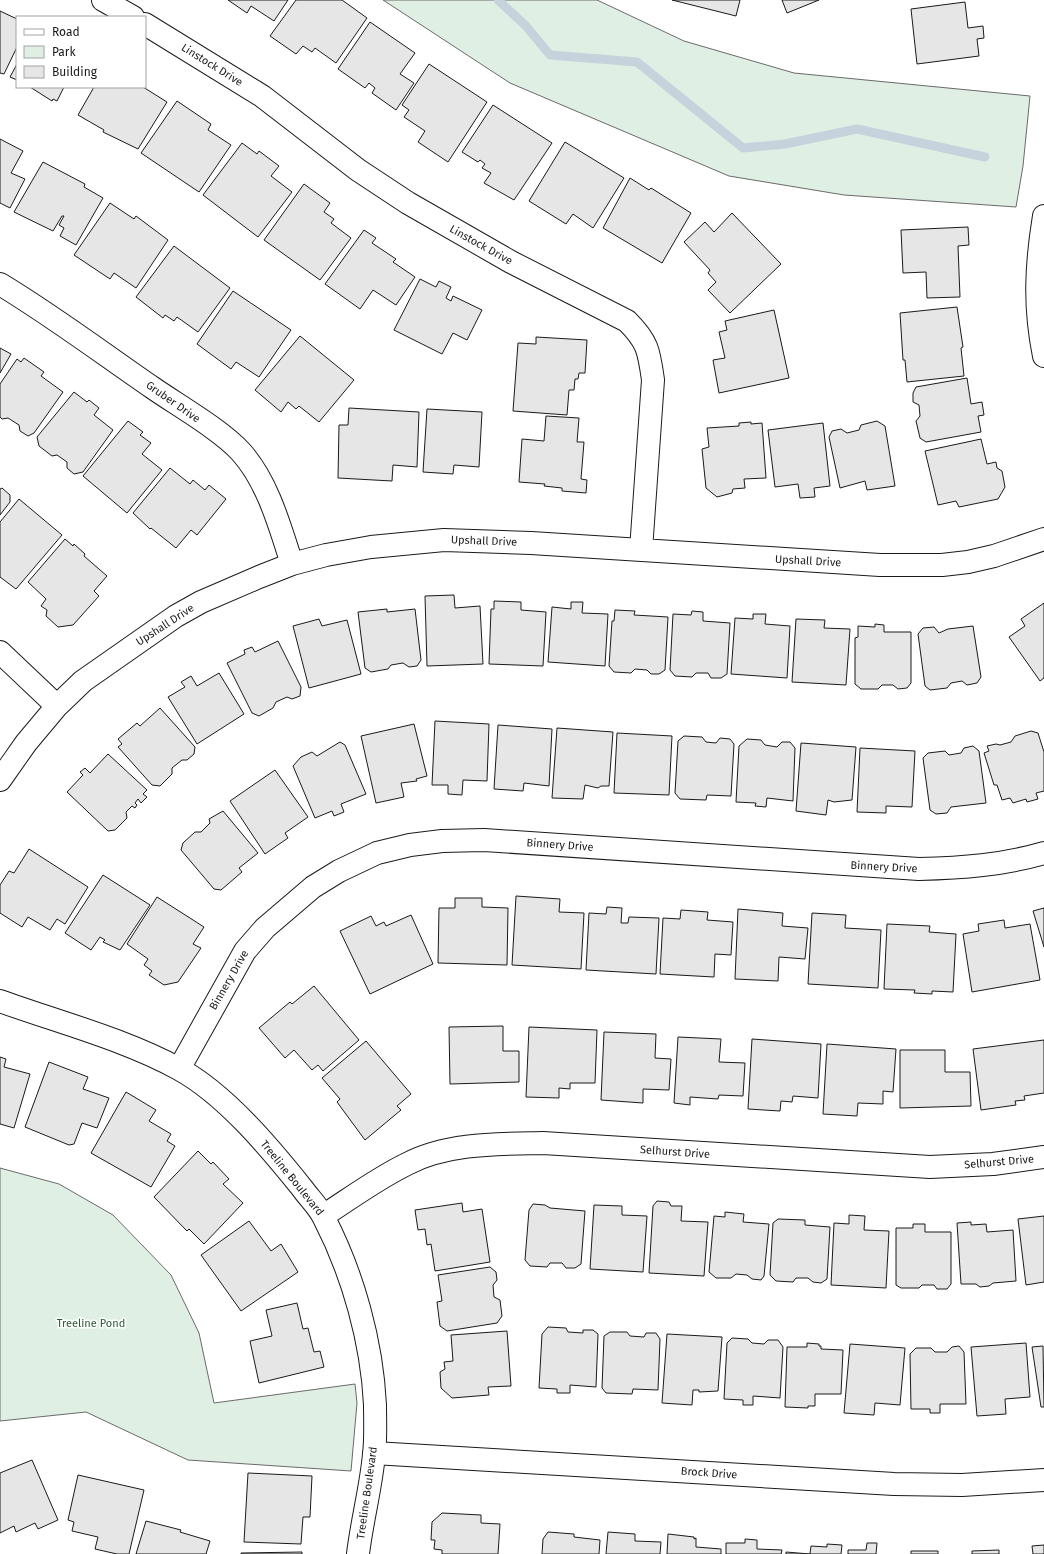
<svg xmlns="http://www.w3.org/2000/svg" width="1044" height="1554" viewBox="0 0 1044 1554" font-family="'Fira Sans',sans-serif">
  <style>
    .green { fill: #e0efe3; stroke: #6a6a6a }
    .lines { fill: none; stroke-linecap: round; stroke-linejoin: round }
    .stream { stroke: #c6d2dc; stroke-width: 9 }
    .building { fill: #e6e6e6; stroke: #1a1a1a }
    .minor-casing { stroke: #1a1a1a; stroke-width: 24 }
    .minor { stroke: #fff; stroke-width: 22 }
    .labels { text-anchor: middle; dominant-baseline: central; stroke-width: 3; stroke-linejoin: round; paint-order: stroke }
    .street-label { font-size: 11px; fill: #1a1a1a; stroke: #fff }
    .park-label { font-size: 11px; fill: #2b5a34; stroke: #fff }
  </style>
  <rect width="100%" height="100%" fill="#fff"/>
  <path class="green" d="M383,0H597L684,41L794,73L1030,96L1023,166L1016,207L844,195L729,176L510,83Z
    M0,1168L59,1184L113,1215L171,1275L199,1333L214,1403L355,1384L357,1403L351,1471L188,1460L86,1412L0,1421Z"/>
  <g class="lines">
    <path class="stream" d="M498,0L526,26L550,55L637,62L743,148L785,144L857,129L985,157"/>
  </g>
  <path class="building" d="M228,0H288L274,21L251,6L247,13Z
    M296,0H342L367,18L336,63L315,48L312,52L303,46L296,54L270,36Z
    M672,0H740L736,16Z
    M782,0H819L787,13Z
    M965,2L968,28L983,26L984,38L977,39L979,56L917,64L911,9Z
    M0,11L17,19V47L4,74L0,73Z
    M370,22L415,53L400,74L414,83L396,110L372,93L375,88L369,83L365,88L338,69Z
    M17,64V80L10,77Z
    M429,64L487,102L448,162L418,142L425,131L404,117L409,110L402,105Z
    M30,87H64L57,101L53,99L52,101Z
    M94,87H143L167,102L138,149L103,132L104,130L78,115Z
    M177,101L211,124L208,130L231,145L199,192L141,153Z
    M493,105L552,143L514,200L484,183L491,173L482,168L485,164L480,160L478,162L462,152Z
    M0,139L23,151L11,173L25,179L10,208L0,203Z
    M565,142L624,178L593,228L573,214L566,224L529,201Z
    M242,143L257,154L259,151L279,166L271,176L292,192L258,237L203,195Z
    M43,162L85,184L84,187L103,198L76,245L60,236L64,228L59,225L64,216H62L53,231L14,212Z
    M630,178L649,190L651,188L691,213L662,263L603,228Z
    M304,184L330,203L324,212L334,219L331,223L351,238L320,280L264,240Z
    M110,203L134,219L136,216L168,240L136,288L114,273L110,279L74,255Z
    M732,213L781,264L730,313L708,290L716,282L708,273L710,270L684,242L705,222L714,232Z
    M968,227L969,245L958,246L960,297L927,298L926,272L903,273L901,230Z
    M364,230L376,238L372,243L396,259L393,262L415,277L396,305L373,290L360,309L325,284Z
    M174,246L230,288L198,332L177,317L174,321L165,315L163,318L136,297Z
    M420,279L436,287L439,281L451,287L446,298L451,301L453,296L482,310L467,340L453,333L442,354L394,330Z
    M233,291L291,330L259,377L236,362L231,369L197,344Z
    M957,307L963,347L961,348L964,376L907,382L905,360H903L900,313Z
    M774,310L789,378L719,393L713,360L725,358L719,332L727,330L725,321Z
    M300,336L354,380L319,422L299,406L296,409L288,402L281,412L255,390Z
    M536,337L587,340L585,373H579L578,379H575L574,390H569L567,415L513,411L518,343L536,344Z
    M0,348L11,354L0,373Z
    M24,358L44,372L41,376L63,392L34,433L28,436L20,431L19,425L8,418L2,419L0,417V384L17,359L21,362Z
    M967,378L971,404L982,402L984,415L978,416L981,432L926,442L920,438L916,421L920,416L919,405L913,402V393L916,387Z
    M74,392L87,402L89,400L99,408L94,415L113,430L83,472L74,474L67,468V462L57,455L52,456L39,446L37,437Z
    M349,408L419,412L417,467L393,465L392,481L338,478L339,425H348Z
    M427,409L482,412L479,467L454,465L453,474L423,472Z
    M546,416L579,418L577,442H584L581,479L587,480L586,493L562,491V488L544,486L545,484L519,482L522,439L544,441Z
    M128,421L143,432L140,435L151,443L142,454L162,470L127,513L83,476Z
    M877,421L885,426L895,486L867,490L865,481L840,488L829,437L832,431L841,429L847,433L859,430L861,425Z
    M751,422V424L762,423L766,478L744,479L745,488L733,489L732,493L717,497L706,488L702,449L709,447L707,428L739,426V423Z
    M823,423L830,486L814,488L815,497L800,498L798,484L775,487L768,430Z
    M981,439L987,464L996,462L997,468L1002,471L1005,487L998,499L959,507L956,501L938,505L925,451Z
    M170,468L190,484L193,480L205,490L209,485L226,499L197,535L191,530L176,548L151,528L150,529L133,513Z
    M2,488L10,495V502L0,515V489Z
    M19,499L62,535L16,589L0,577V522Z
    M65,539L73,546L74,544L85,554L84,556L107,576L94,591L99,596L73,625L58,627L46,616L47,610L41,606L46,599L28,582Z
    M454,595L455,608L480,606L483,664L427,666L425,596Z
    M494,601L521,602V610L546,612L543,666L489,664L491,609H494Z
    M571,602H583L582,613L608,614L605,666L548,662L552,607L571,609Z
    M1044,603V678L1040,681L1009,637L1025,626L1021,619Z
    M387,609V612L415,609L421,660L417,666L409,667L403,663L391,665L388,669L371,672L365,668L358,612Z
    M615,610L635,611L634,615L668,617L665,670L659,674H651L647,670L635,669L631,673L614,672L609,666L612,621H614Z
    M692,611L703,612V621L730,623L727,674L721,678H711L708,673H696L692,677L675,676L670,670L673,614L691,615Z
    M753,614H766L765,624L790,626L787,678L731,674L735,618L753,619Z
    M319,619L322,626L347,620L361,674L309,688L293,626Z
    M796,619L825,620L824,628L850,629L846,685L792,682Z
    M875,624L884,625V632H911V683L907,688L898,689L893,685H882L878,689H861L855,684V638L858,637V626L875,627Z
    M973,626L981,677L977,683L967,685L962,681L951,683L947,688L930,690L925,686L918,634L923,628L934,627L939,633L948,629Z
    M278,641L301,687L300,696L292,699L287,697L276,702L273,708L259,716L252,713L227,663L245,654L244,650L252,647L255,652Z
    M219,673L244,714L197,744L168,697L185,687L181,682L191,676L197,686Z
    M160,708L195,747L194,754L187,760H182L172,768V774L160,786L152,785L118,747L122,744L118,739L137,723L140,726Z
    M435,721L489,724L487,781L463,780L462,795L448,794V785H432Z
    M414,724L427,776L416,779L417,781L401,783L404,797L376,803L361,736Z
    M498,725L552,729L549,786L524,783L523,791L494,789Z
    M557,728L613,732L609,786H601L598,788L585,785L583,799L552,798Z
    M1031,731L1038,733L1044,752V791L1036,793L1038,799L1027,802L1026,799L1013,803L1010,798L1002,800L997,785H994L984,753L989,751L987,746L996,744L1000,745L1011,742L1015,736Z
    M617,733L672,736L669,795L614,793Z
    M684,736L702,737L706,742L716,743L720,738L730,739L734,744L731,796L707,795L706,800L680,799L675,793L678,741Z
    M747,739L761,740L765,745L777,747L782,742H790L795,748L793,801L767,798L766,807L755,806L756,803L736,802L739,746Z
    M340,742L345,745L366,794L341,804L344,812L334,816L332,811L315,818L293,766L301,757L312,752L317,756Z
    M801,743L856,747L852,800L834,802L828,800L826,815L796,811Z
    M973,746L979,751L986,803L951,807L947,813L936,814L930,810L923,758L928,753L945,751L949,755L961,753L964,748Z
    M860,748L915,751L912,807L886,806V813L857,812Z
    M108,754L147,790L143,794L147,797L141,803L138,799L135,803L137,805L135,808L132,806L126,812L127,818L115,830L108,831L67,792L83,775L80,772L85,768L90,773Z
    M275,770L308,817L285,833L288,838L265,854L230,801Z
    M223,811L258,853L239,868L242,872L221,890L214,889L181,850L183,843L195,832H201L210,823L209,819Z
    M29,849L88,887L65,924L57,919L50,930L28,917L22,927L0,913V885L9,871L14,873Z
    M103,875L150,905L120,950L103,942L105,940L100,937L91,950L65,933Z
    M516,896L560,899L559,912L584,913L581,969L512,965Z
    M157,897L204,927L193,944L201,948L178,982L164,985L149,975L152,971L144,965L148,959L127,944Z
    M455,898H482V907L508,908L507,965L438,963L439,908H455Z
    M607,907L622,908L621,923H628L629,917L659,918L656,974L586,970L589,913L606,914Z
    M1044,908V947L1033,911Z
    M738,909L783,913L782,926L808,928L805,959L779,957L778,981L735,979Z
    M681,910L708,912L707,920L733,922L731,955L715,954L714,977L660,974L663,918L680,919Z
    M812,913L846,915L845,928L881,930L878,988L808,984Z
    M411,915L433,964L370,994L340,931L371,916L376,926L384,922L386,926Z
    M1004,920L1005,928L1030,924L1040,980L972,992L963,934L979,931L978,924Z
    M887,924L930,926L929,932L956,934L953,992L932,991V994L914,993L915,990L884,989Z
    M314,986L359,1040L323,1071L318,1065L312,1070L294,1050L285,1058L259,1028L290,1002L292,1004Z
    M503,1026V1051H519V1082L450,1084L449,1027Z
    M529,1027L597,1030L595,1083H570V1089L559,1088V1098L526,1097Z
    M604,1032L656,1034L655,1058L671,1059L669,1090L643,1089V1103L601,1100Z
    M678,1037L721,1039L719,1062L745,1063L743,1096L719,1095L718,1099L690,1097V1105L674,1103Z
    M752,1039L821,1044L818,1098L793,1096L792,1102L781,1101L780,1111L748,1109Z
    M1044,1040V1093L1024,1096L1025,1100L1015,1101L1016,1105L981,1110L973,1049Z
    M366,1041L411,1094L397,1106L401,1110L365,1140L337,1102L340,1099L322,1078Z
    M827,1044L896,1049L893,1092L883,1091V1104L858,1103L857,1116L823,1114Z
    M900,1050H945V1072H970L971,1106L900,1108Z
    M0,1057L6,1059L4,1067L30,1074L14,1128L0,1124Z
    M49,1062L88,1077L83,1089L109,1098L97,1128L82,1123L74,1144L69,1145L25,1127Z
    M126,1092L156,1110L149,1121L171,1134L167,1141L175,1146L151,1187L91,1153Z
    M198,1151L211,1164L213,1162L229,1179L223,1184L243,1203L204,1244L189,1229L187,1231L154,1197Z
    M657,1201L669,1202L671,1206H682L681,1221L708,1222L704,1276L649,1273L653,1206Z
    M462,1203L463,1212L482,1209L490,1262L435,1271L431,1244L427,1245L425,1229L418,1230L415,1210Z
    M533,1204L545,1205L550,1208L585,1211L581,1264L575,1268H566L562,1263H550L547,1267L530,1266L525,1260L529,1210Z
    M594,1205L622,1206V1215L647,1216L643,1272L590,1269Z
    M725,1212L744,1214L743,1222L769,1224L764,1276L761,1280L752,1279L747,1275L736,1274L731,1278H716L709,1272L714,1216L725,1217Z
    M849,1215L865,1216L864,1230L889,1231L886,1288L831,1285L834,1223L849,1224Z
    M1044,1216V1282L1026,1285L1018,1219Z
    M778,1219L805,1220V1225L830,1227L827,1279L821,1283L813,1282L808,1278H796L793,1282L776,1281L770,1275L773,1223Z
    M249,1221L271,1251L281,1244L298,1272L241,1311L201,1255Z
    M971,1222V1225L986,1224L987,1232L1013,1230L1016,1281L993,1283L989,1286L980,1287L976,1284H961L957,1223Z
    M913,1224H925V1232H951V1284L947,1289H937L934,1285H922L919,1288H901L896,1285V1228H913Z
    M490,1267L496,1272L497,1280L493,1285L494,1297L500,1300L502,1316L497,1323L447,1331L440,1326L437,1302L442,1301L438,1275Z
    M297,1303L303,1329L308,1328L314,1352L320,1351L324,1367L259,1383L250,1341L272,1336L266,1310Z
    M548,1327L566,1328L568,1332L583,1333V1330H593L598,1334L596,1387L570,1385V1393H557V1389L539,1388L542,1334Z
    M507,1331L511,1386L488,1387L489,1395L452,1398L441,1388L440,1372L445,1369L444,1362L453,1361L451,1335Z
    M610,1332H627L630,1336L644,1337L646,1333H656L660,1339L658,1390L633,1389L632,1394L606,1393L602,1388L604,1336Z
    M667,1334L722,1337L718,1391L699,1392V1390H693L692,1405L662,1403Z
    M732,1338L748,1339L752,1343L764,1344L768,1340H778L783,1347L780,1398L753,1396V1405H743V1400L724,1399L727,1343Z
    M807,1343L819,1344V1346H821V1349L843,1350L841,1394H815V1406H808V1408L785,1407L787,1347H807Z
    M1026,1343L1030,1397L1005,1399L1006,1414L977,1416L971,1347Z
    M850,1344L905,1348L900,1405L875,1403L874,1415L844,1413Z
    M959,1346L964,1352L966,1404H940V1413H930V1409H911L910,1354L916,1348H931L935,1352H947L952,1347Z
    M1043,1346L1044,1407H1041L1032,1347Z
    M32,1460L58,1520L38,1529L35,1523L16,1532L14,1526L0,1533V1473Z
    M248,1473L312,1476L310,1517H303L301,1544L244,1542Z
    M78,1475L144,1490L129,1554H117L95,1549L98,1537L72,1531L74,1522L68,1520Z
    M442,1513L481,1515V1523L500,1524L498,1554H442V1550L434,1549L435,1540H431L432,1522Z
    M146,1521L181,1530L180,1532L210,1541L206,1554H136Z
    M548,1532L574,1534V1537L600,1540L599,1554H542L543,1539Z
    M608,1532L635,1534V1541L661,1542L660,1554H606Z
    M668,1534L694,1537V1539L696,1538V1547L721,1549V1554H667Z
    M745,1539L757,1540V1549L782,1550L781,1554H726V1543H745Z
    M867,1543H877L876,1554H848V1550H866Z
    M827,1544L842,1545L841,1554H786V1552L810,1554L811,1546L827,1547Z
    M1044,1545V1554H1033L1032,1546Z
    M999,1550V1554H972V1551Z
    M911,1551H938V1554H911Z
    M302,1552V1554H241V1553Z"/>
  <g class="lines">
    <defs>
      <path id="minor" d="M103,0L133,17
        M145,24L262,96L358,170L408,203L511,262L627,321C648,342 649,351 653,380L641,550
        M1044,216C1036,265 1034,307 1044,356
        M0,284C53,316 102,353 153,388C179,406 221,430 241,452C268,482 280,527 292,564
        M0,652L57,706
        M0,780L26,743L57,706L83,681L176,616L201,602L259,577L292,564L326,555L371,547L444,540L531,543L880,565H942L968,562L994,556L1044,539
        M0,1001C58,1022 124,1039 179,1069C225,1094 270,1148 302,1188C309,1198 319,1207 324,1218C353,1274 372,1342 375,1405C375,1421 376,1438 374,1454C371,1488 362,1520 358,1554
        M179,1069L245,951L265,928L313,887L339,871L377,853L410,845L442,841L484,840L919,869C962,868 1003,865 1044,853
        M323,1216C351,1198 378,1178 407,1164C447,1143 498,1144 543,1143L930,1167L993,1164L1044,1157
        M374,1453L894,1484L962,1485L1044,1480"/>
    </defs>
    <use href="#minor" class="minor-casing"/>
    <use href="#minor" class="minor"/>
  </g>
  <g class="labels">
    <g class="street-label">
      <text transform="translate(212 65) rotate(32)">Linstock Drive</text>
      <text transform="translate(481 245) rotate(29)">Linstock Drive</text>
      <text transform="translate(173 402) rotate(35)">Gruber Drive</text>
      <text transform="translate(484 541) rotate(2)">Upshall Drive</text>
      <text transform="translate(808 561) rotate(3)">Upshall Drive</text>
      <text transform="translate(165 625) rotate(-33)">Upshall Drive</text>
      <text transform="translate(560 845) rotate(4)">Binnery Drive</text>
      <text transform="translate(884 867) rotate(3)">Binnery Drive</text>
      <text transform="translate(229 980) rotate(-60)">Binnery Drive</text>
      <text transform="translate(675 1152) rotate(4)">Selhurst Drive</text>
      <text transform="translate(999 1162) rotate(-5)">Selhurst Drive</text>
      <text transform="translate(292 1178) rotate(51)">Treeline Boulevard</text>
      <text transform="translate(709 1473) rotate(4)">Brock Drive</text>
      <text transform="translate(367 1493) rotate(-82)">Treeline Boulevard</text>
    </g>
    <g class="park-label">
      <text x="91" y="1323">Treeline Pond</text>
    </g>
  </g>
  <rect x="16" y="16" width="130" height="72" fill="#ffffff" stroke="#a3a3a3"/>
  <rect x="24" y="29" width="20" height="6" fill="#ffffff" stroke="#a3a3a3"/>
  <text x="52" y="36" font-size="12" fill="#1a1a1a">Road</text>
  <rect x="24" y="46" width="20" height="12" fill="#e0efe3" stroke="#a3a3a3"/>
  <text x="52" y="56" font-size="12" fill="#1a1a1a">Park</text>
  <rect x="24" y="66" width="20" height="12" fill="#e6e6e6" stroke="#a3a3a3"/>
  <text x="52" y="76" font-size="12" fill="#1a1a1a">Building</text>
</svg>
